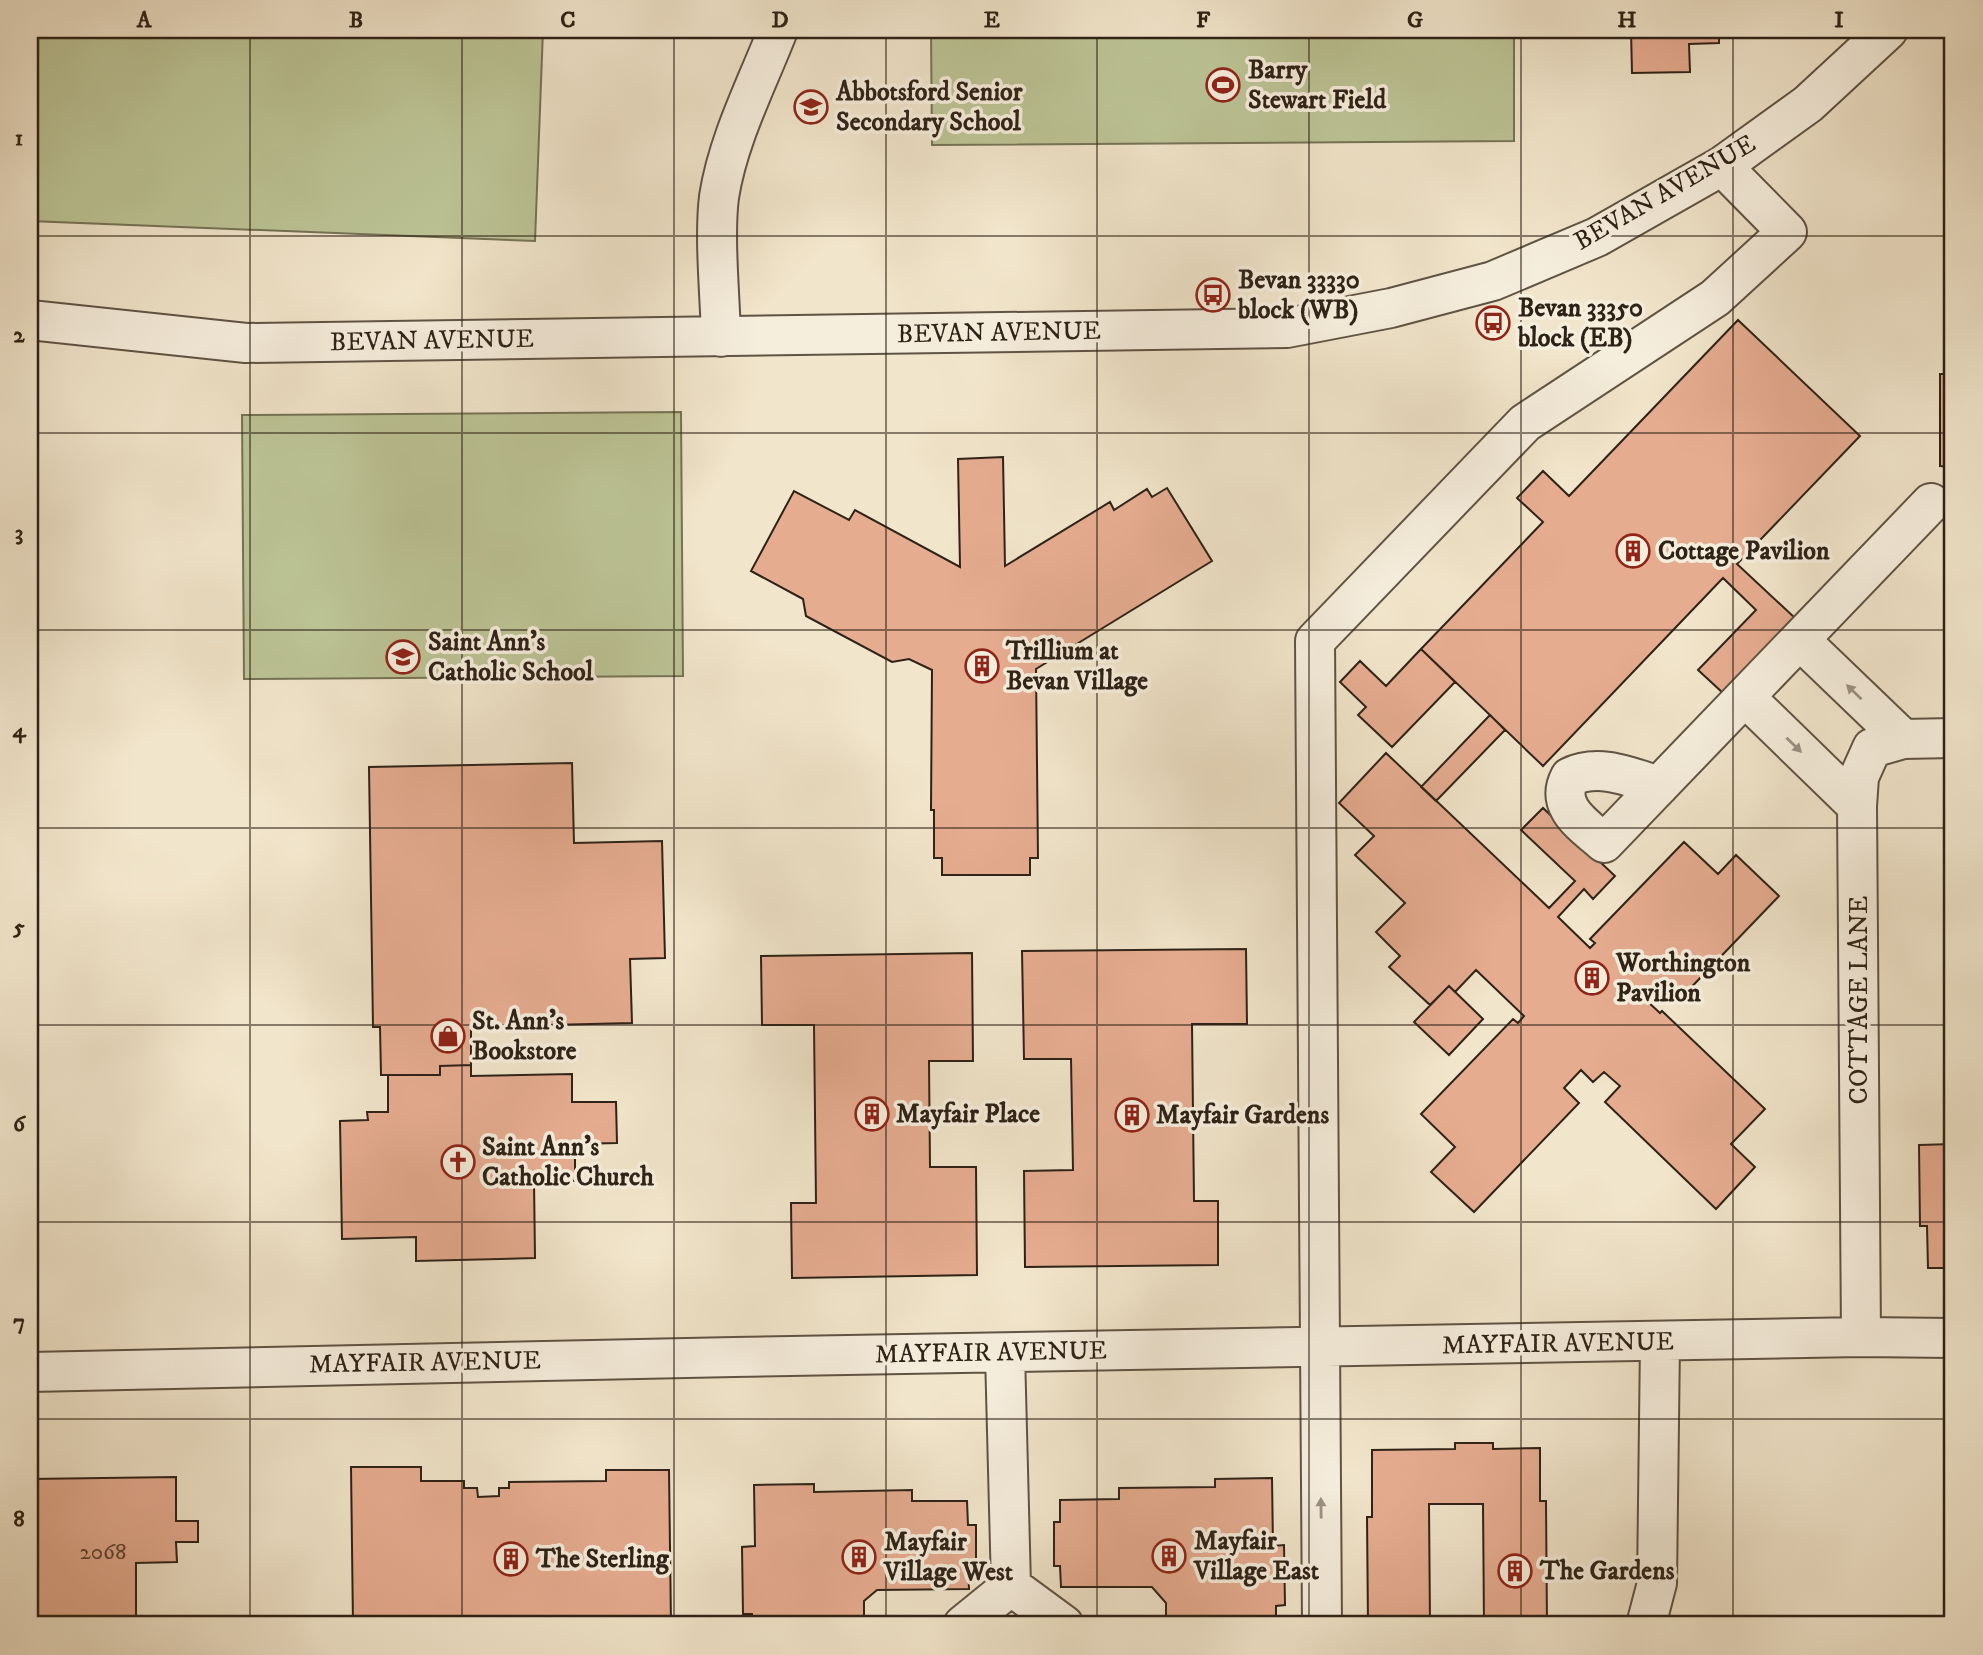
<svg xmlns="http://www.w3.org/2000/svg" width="1983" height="1655" viewBox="0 0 1983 1655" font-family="'IM FELL DW Pica',serif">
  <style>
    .green { fill: #bcc496; stroke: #757356; stroke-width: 2 }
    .building { fill: #e6ac90; stroke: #2e2217; stroke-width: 2 }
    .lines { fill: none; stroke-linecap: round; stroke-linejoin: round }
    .minor-casing { stroke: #5f5344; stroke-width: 42 }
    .minor { stroke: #f6eedd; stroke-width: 38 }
    .oneway { fill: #9c9284 }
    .grid { fill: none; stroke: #2e2217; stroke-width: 2; stroke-opacity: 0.55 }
    .labels { text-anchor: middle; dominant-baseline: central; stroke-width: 7; stroke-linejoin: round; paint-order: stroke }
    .number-label { font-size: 23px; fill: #5c4435 }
    .poi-label { font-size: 26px; font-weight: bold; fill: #2e2217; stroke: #f6eedd; text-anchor: start }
    .street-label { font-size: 26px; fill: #2e2217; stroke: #f6eedd }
    .neatline { fill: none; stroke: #2e2217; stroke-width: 2.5 }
    .grid-label { font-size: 23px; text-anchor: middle; font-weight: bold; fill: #2e2217 }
  </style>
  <rect width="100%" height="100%" fill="#f1e5cb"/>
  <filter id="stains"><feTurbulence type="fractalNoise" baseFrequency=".00286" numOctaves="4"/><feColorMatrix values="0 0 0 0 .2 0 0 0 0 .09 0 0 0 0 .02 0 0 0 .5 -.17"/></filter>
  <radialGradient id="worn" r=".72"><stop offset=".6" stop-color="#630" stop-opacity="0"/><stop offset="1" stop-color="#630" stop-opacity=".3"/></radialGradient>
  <path class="green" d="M30,30H543L535,241L30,221Z
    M931,30H1514V141L932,145Z
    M681,412L683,676L244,679L242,415Z"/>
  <path class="building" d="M1631,30H1719V43L1689,44L1690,72L1632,73Z
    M1738,320L1860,436L1737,564L1795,618L1723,693L1698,670L1756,610L1723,578L1543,766L1421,649L1543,522L1517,498L1543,471L1569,496Z
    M1940,374H1953V467L1940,466Z
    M1003,457L1005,566L1110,502L1114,510L1147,489L1152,497L1167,488L1212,561L1036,669L1038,858H1030V875H942V858H934V810H931L932,670L909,659L892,662L806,616L803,599L751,571L794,491L849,520L855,510L960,567L958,459Z
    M1421,649L1455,682L1392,747L1358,715L1366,707L1340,682L1360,661L1386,686Z
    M1490,715L1505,730L1436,801L1421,787Z
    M1386,753L1549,908L1575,881L1521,830L1543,808L1615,876L1593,899L1584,889L1558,917L1590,948L1595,943L1590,939L1684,842L1718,874L1736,855L1779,896L1678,1001L1662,985L1647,1001L1660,1013L1662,1011L1765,1109L1731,1144L1755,1167L1716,1209L1605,1102L1620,1086L1604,1072L1593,1082L1581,1070L1564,1088L1579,1103L1474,1212L1431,1172L1455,1147L1421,1114L1513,1019L1518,1023L1524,1016L1476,970L1455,992L1449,986L1430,1005L1389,967L1400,956L1376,932L1405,903L1355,855L1374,836L1339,803Z
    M572,763L574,843L662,841L665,958L630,959L632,1023L471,1027V1065L440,1066V1075H381L380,1027H373L369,767Z
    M1246,949L1247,1024H1192L1194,1201H1218V1265L1025,1267L1024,1171L1073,1170L1071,1059H1024L1022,951Z
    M972,953L973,1061H929L930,1167H976L977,1275L792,1278L791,1203H816L814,1025H762L761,956Z
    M1953,966V1088L1944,1089V1068H1951L1949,967Z
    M1449,986L1483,1019L1449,1055L1414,1022Z
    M471,1065V1076L572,1074V1102H616L617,1143L575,1144V1181H534L535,1258L416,1261V1237L342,1239L340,1121L368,1120L367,1112H388V1075H440V1066Z
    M1953,1144V1268H1928L1927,1226H1920L1919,1145Z
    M1455,1443H1493V1449L1540,1448V1501H1546L1547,1625H1484L1483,1504H1429L1430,1625H1368L1367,1517H1372V1450L1455,1449Z
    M351,1467H421V1481H464V1488H477L478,1497L499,1496V1488H509V1482L606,1481V1470H669L671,1625H590V1620L438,1622V1625H353Z
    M176,1477V1521H198V1542H176L177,1562L136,1563V1625H30V1479Z
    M1272,1478L1273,1546L1284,1545L1285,1605L1276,1606V1625H1166V1603L1152,1587H1061L1060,1566H1054V1522H1060V1500L1119,1499V1488L1215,1487V1479Z
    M814,1484V1492L912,1490V1501H967L968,1525H976V1567H968L969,1589L877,1590L864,1601V1625H752V1614H743L742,1547L755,1546L754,1485Z"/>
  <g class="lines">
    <defs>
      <path id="minor" d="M30,320L246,343L1287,328L1391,308L1493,281L1597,237L1722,166L1808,104L1888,30
        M721,337C720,295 714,238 719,197C728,139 757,84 778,30
        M1801,641L1903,739
        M1745,697L1857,806
        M1659,786C1630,777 1599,763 1570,777C1554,807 1584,825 1604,843L1931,503
        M1861,1337L1857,806L1859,777L1872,748L1903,739L1953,738
        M1005,1353L1011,1586
        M30,1372L734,1357L1861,1337L1953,1338
        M1011,1586L1064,1625
        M963,1625L1011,1586
        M1322,1625L1315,641L1525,423L1715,298L1787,232L1722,166
        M1646,1625L1657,1583L1660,1342"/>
    </defs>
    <use href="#minor" class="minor-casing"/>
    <use href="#minor" class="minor"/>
  </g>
  <defs><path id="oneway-solid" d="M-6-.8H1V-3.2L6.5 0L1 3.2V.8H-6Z" transform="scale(1.75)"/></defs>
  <g class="oneway">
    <use href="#oneway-solid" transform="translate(1854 692) rotate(-136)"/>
    <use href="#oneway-solid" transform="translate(1794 745) rotate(44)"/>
    <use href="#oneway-solid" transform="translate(1321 1508) rotate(-91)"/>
  </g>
  <path class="grid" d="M250,30V1625M462,30V1625M674,30V1625M886,30V1625M1097,30V1625M1309,30V1625M1521,30V1625M1733,30V1625M30,236H1953M30,433H1953M30,630H1953M30,828H1953M30,1025H1953M30,1222H1953M30,1419H1953"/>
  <defs>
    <symbol id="stadium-ring" viewBox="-11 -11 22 22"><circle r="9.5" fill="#f6eedd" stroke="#8f2418" stroke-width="1.5"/><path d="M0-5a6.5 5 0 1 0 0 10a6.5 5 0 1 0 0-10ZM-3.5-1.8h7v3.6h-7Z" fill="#8f2418"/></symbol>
    <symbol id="school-ring" viewBox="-11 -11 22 22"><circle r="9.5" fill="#f6eedd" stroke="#8f2418" stroke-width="1.5"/><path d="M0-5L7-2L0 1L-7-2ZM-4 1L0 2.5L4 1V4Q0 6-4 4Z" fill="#8f2418"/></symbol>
    <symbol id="bus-ring" viewBox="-11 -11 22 22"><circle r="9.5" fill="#f6eedd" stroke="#8f2418" stroke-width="1.5"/><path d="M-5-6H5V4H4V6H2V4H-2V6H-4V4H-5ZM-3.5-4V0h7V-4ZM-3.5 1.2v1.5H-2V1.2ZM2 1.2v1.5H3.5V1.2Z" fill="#8f2418"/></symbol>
    <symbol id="building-ring" viewBox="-11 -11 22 22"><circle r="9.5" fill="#f6eedd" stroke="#8f2418" stroke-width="1.5"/><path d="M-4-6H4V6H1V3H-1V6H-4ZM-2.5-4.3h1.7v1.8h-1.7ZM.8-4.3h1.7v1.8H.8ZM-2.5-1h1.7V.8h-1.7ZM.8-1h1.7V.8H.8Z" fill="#8f2418"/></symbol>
    <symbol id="shop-ring" viewBox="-11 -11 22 22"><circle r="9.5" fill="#f6eedd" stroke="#8f2418" stroke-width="1.5"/><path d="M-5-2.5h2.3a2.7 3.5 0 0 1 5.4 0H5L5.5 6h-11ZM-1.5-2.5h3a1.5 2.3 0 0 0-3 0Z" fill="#8f2418"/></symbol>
    <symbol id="church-ring" viewBox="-11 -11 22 22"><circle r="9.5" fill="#f6eedd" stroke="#8f2418" stroke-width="1.5"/><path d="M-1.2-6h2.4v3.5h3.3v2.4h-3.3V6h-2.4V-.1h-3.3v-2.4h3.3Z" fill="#8f2418"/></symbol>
  </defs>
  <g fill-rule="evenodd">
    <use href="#stadium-ring" x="1204" y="66" width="38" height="38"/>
    <use href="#school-ring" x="792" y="88" width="38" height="38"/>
    <use href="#bus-ring" x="1194" y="276" width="38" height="38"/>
    <use href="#bus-ring" x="1474" y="304" width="38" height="38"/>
    <use href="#building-ring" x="1614" y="532" width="38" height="38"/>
    <use href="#school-ring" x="384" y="638" width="38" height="38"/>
    <use href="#building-ring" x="963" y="647" width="38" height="38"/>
    <use href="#building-ring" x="1573" y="959" width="38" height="38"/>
    <use href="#shop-ring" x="429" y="1017" width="38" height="38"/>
    <use href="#building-ring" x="853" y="1095" width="38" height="38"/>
    <use href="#building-ring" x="1113" y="1096" width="38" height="38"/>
    <use href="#church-ring" x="439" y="1143" width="38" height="38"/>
    <use href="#building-ring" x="1150" y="1537" width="38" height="38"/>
    <use href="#building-ring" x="840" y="1538" width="38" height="38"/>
    <use href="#building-ring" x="492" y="1540" width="38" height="38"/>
    <use href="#building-ring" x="1496" y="1552" width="38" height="38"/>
  </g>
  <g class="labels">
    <g class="number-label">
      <text x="103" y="1552">2068</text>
    </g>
    <g class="poi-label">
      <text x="1248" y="70">Barry<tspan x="1248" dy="30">Stewart Field</tspan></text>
      <text x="836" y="92">Abbotsford Senior<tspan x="836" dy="30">Secondary School</tspan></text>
      <text x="1238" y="280">Bevan 33330<tspan x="1238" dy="30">block (WB)</tspan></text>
      <text x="1518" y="308">Bevan 33350<tspan x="1518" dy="30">block (EB)</tspan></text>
      <text x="1658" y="551">Cottage Pavilion</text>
      <text x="428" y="642">Saint Ann's<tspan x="428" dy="30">Catholic School</tspan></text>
      <text x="1006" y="651">Trillium at<tspan x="1006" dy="30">Bevan Village</tspan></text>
      <text x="1616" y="963">Worthington<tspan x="1616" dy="30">Pavilion</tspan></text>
      <text x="472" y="1021">St. Ann's<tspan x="472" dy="30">Bookstore</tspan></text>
      <text x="896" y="1114">Mayfair Place</text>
      <text x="1156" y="1115">Mayfair Gardens</text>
      <text x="482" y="1147">Saint Ann's<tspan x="482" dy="30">Catholic Church</tspan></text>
      <text x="1194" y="1541">Mayfair<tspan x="1194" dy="30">Village East</tspan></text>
      <text x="884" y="1542">Mayfair<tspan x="884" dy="30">Village West</tspan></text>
      <text x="536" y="1559">The Sterling</text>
      <text x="1540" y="1571">The Gardens</text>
    </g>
    <g class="street-label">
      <text transform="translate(1665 193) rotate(-30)">BEVAN AVENUE</text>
      <text transform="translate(999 333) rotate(-1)">BEVAN AVENUE</text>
      <text transform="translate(432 341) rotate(-1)">BEVAN AVENUE</text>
      <text transform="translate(1859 1000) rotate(-90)">COTTAGE LANE</text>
      <text transform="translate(1558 1344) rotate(-1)">MAYFAIR AVENUE</text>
      <text transform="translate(991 1353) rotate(-1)">MAYFAIR AVENUE</text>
      <text transform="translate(425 1363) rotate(-1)">MAYFAIR AVENUE</text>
    </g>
  </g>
  <rect width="1983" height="1655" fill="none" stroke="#f1e5cb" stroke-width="77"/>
  <rect x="38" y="38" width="1906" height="1578" class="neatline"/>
  <g class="grid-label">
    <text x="144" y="27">A</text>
    <text x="356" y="27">B</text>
    <text x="568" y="27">C</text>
    <text x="780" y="27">D</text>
    <text x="992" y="27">E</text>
    <text x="1203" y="27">F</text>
    <text x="1415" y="27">G</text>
    <text x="1627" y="27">H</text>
    <text x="1839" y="27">I</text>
    <text x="19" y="145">1</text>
    <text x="19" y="342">2</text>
    <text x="19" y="540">3</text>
    <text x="19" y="737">4</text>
    <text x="19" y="934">5</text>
    <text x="19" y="1131">6</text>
    <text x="19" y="1329">7</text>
    <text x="19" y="1526">8</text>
  </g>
  <rect width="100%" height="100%" filter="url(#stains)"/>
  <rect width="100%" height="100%" fill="url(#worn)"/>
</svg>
